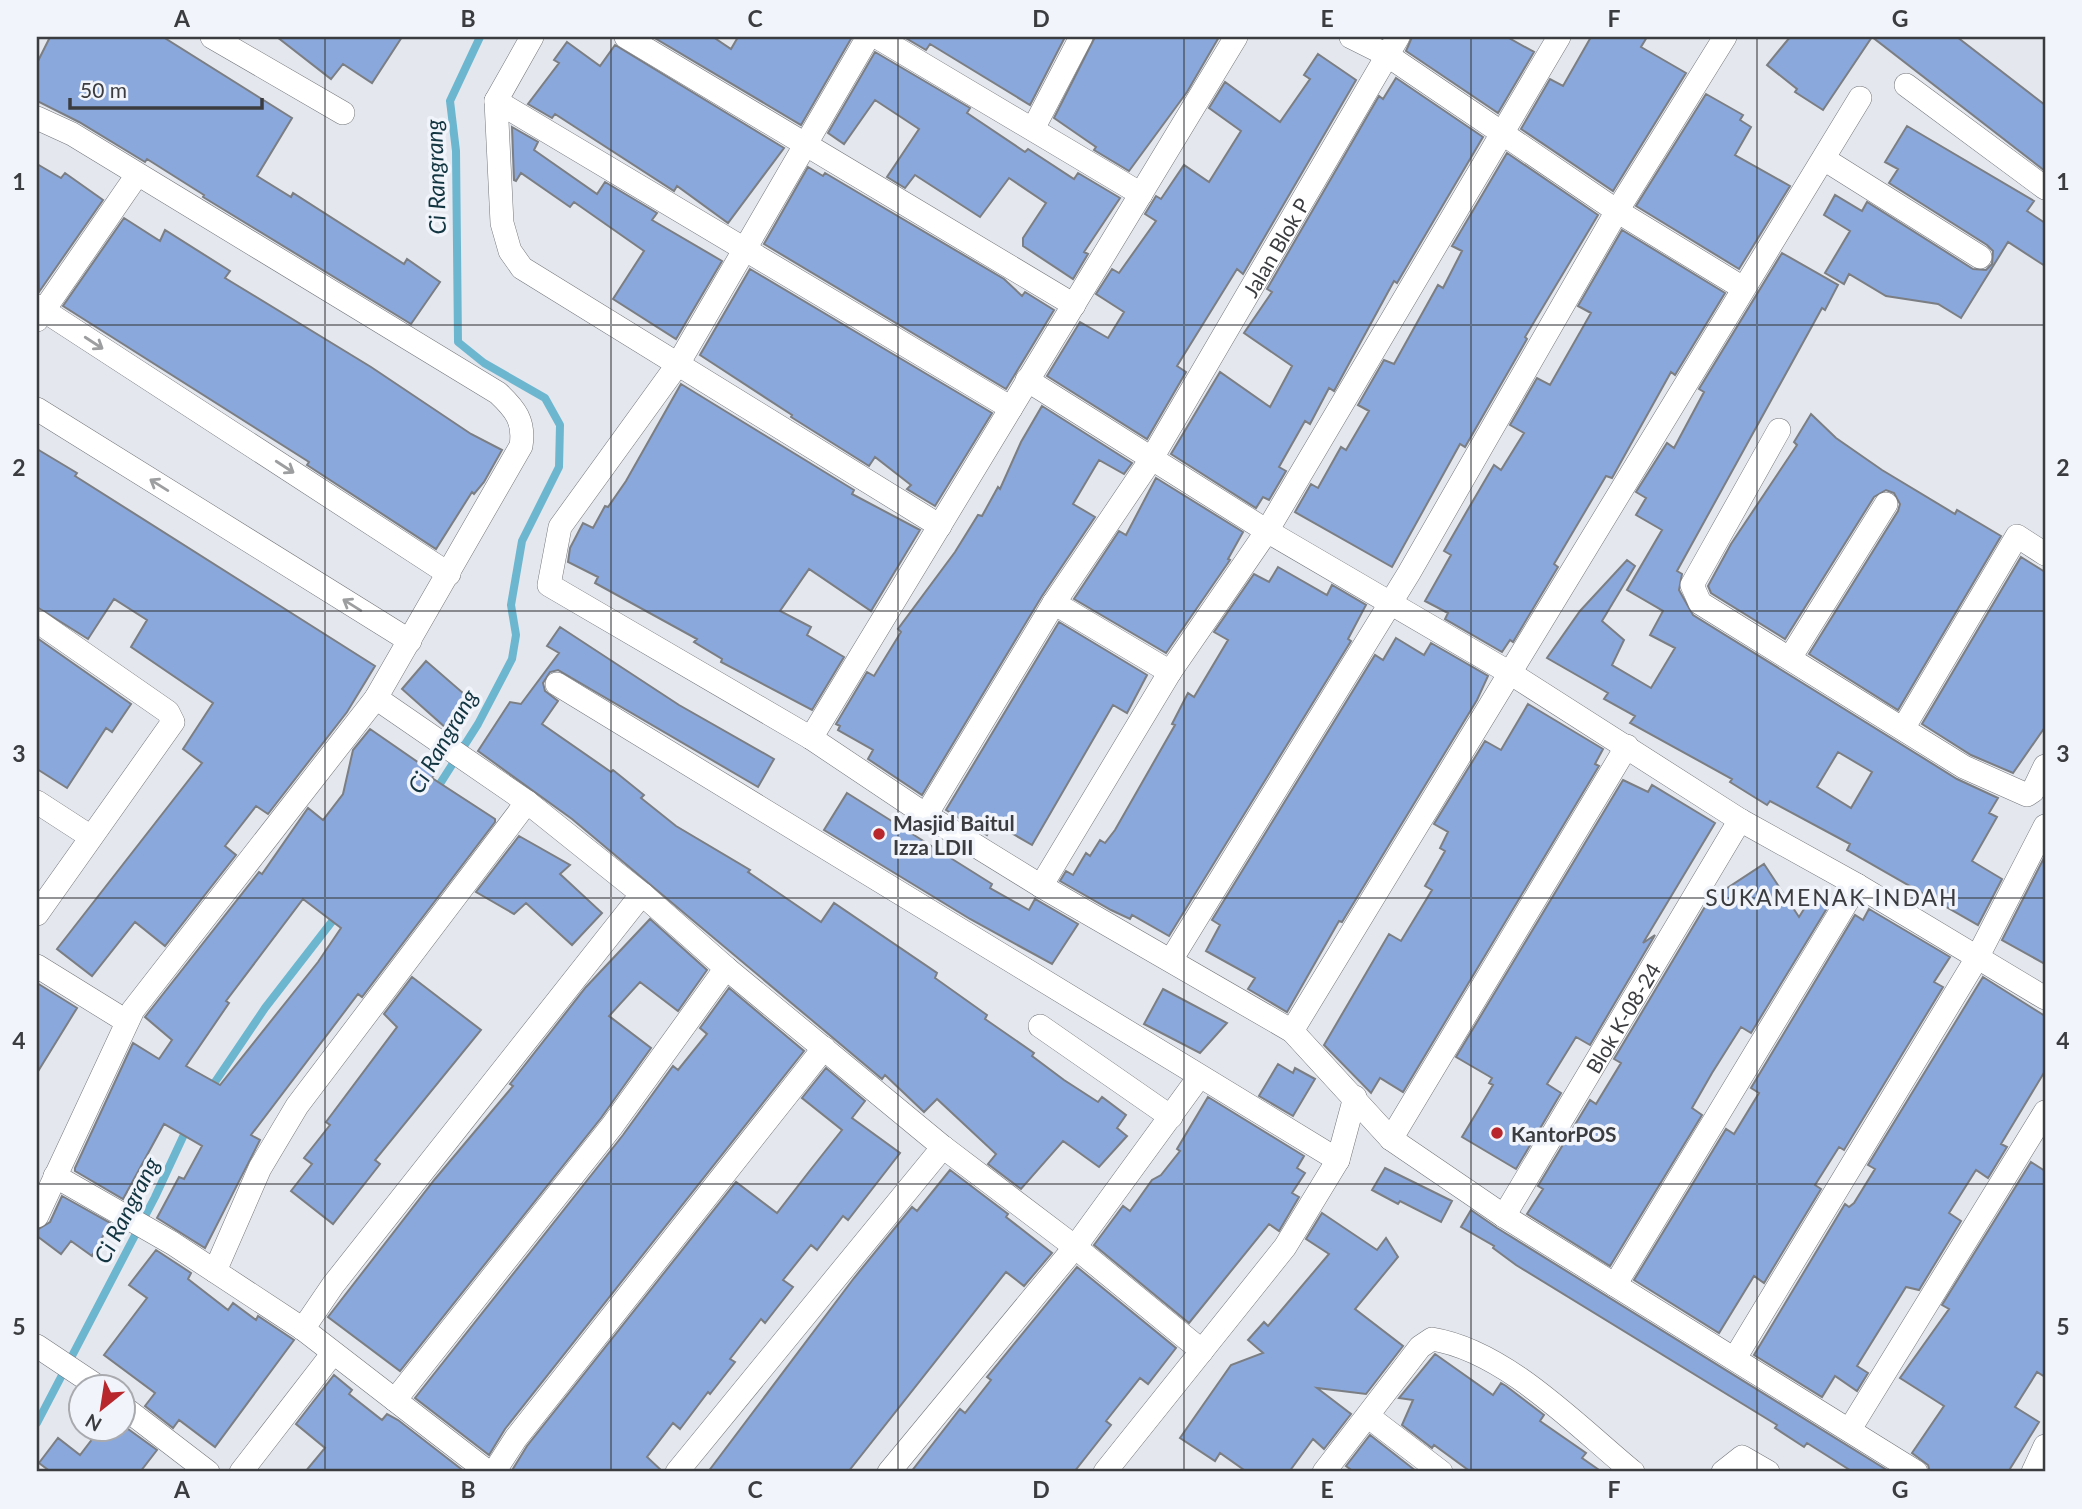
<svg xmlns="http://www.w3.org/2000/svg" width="2082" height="1509" viewBox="0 0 2082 1509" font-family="Lato,sans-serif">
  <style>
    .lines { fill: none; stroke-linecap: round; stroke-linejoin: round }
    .stream { stroke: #6db6d0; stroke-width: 8 }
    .building { fill: #8ba8dc; stroke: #7b7e83; stroke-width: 2; fill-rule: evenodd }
    .street-casing { stroke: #73767b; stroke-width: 24 }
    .street { stroke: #fff; stroke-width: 23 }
    .oneway { stroke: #9d9e9f }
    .grid { fill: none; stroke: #3b3c3f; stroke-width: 2; stroke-opacity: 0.55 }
    .poi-dot { fill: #b7272c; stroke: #f1f4fa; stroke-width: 2.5 }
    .labels { text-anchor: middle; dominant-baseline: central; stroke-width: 7; stroke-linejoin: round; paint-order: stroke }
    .street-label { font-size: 21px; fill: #3b3c3f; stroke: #f1f4fa }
    .poi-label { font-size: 21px; font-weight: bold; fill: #3b3c3f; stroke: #f1f4fa; text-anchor: start }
    .water-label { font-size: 23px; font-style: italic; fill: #123541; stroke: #f1f4fa }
    .neighbourhood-label { font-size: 23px; letter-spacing: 2px; fill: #3b3c3f; stroke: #f1f4fa }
    .neatline { fill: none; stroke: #3b3c3f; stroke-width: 2.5 }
    .grid-label { font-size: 23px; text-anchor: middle; font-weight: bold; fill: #3b3c3f }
  </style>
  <rect width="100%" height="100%" fill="#e4e7ed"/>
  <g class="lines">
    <path class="stream" d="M436,790L478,724L512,659L516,635L511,605L522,541L559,467L560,425L545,398L484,363L458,342L456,151L450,101L480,37
      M209,1091L265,1008L337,915
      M37,1423L155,1197L188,1126"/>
  </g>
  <path class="building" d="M50,37H163L292,118L257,176L291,197L293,193L404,264L407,259L440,282L411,324L203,197L204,195L147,159L145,162L79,122L37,101V63Z
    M277,37H402L372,83L343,64L331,79Z
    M653,37H713L731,49L738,37H852L801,125Z
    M904,37H1065L1030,105L930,44L926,50Z
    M1095,37H1219L1187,92L1129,171L1094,150L1096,147L1054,118Z
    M1412,37H1507L1534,52L1498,113L1406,51Z
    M1591,37H1647L1641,47L1686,73L1613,191L1521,129L1550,79L1563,86Z
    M1790,37H1957L2045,105V171L1872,37L1823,110L1795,92L1797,89L1767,65Z
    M567,42L600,66L615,45L784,148L728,223L677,186L674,191L555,114L552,118L528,104L559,63L554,60Z
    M875,52L970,108L967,113L1025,152L1028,149L1074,179L1078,173L1120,198L1084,252L1088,254L1073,279L1023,246V238L1046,203L1009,178L980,217L915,175L905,188L887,177L919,129L875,100L844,144L828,133Z
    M1318,54L1356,80L1243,274L1237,269L1177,366L1186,372L1147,439L1047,376L1080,322L1108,338L1124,312L1096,294L1112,269L1119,273L1156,221L1145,214L1156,196L1161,199L1184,165L1209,182L1241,131L1209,108L1225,82L1280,122L1310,79L1304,75Z
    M1396,78L1483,137L1397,283L1394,281L1334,391L1329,388L1310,424L1305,421L1279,467L1286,471L1269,500L1263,497L1256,508L1171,454L1220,372L1270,407L1292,366L1244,333L1272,292L1267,289L1379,96L1383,99Z
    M1706,94L1743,115L1740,120L1751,127L1735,155L1790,186L1739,269L1636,206Z
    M1907,126L2034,201L2027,211L2045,223V266L2008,242L1961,318L1938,304L1886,296L1849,274L1844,284L1825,273L1850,231L1824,215L1835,195L1862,211L1867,202L1973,269L1986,270L1992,264L1993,251L1987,245L1889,183L1898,169L1885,162Z
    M512,127L538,142L534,150L597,194L605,182L657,213L652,220L722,261L676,339L613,299L644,251L574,202L570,207L521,173L516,181L514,180Z
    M1507,153L1598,215L1525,337L1527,339L1465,447L1460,444L1392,567L1295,512L1311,484L1318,488L1341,447L1346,450L1369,411L1358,405L1384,360L1394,364L1438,285L1443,288L1462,251L1452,246Z
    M37,164L61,178L65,173L103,200L39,292Z
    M808,167L823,176L825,173L1004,279L1022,296L1025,292L1054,310L1006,389L764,244Z
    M124,218L160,241L165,230L230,271L225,278L371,367L471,434L502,450L484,482L474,494L472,492L436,549L307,465L309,462L63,306Z
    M1622,230L1725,293L1675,375L1671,372L1612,478L1606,476L1554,564L1558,567L1513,642L1510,640L1502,652L1445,619L1448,613L1425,601L1451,555L1444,551L1467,511L1494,465L1501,470L1524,433L1510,425L1537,378L1550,385L1591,313L1578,306Z
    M1782,253L1838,285L1825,310L1822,308L1677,571L1682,574L1679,590L1693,615L1957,779L1998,798L1989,813L1997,817L1972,861L2002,879L1978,925L1847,850L1850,844L1770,801L1767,805L1730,782L1732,779L1630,723L1635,716L1604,699L1608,693L1547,658L1580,611L1627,560L1635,566L1602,621L1624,640L1612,665L1651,688L1675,648L1650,635L1663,611L1627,590L1662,530L1636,515L1646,498L1636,492L1667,443L1674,448L1704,392L1699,389ZM1838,752L1872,772L1851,808L1817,787Z
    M750,269L992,413L935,506L907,489L911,485L875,457L869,466L791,417L792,415L700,355Z
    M681,384L854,490L852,494L920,530L871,611L809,569L780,611L811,627L807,635L844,657L812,710L721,662L722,659L694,642L697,639L595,583L598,577L568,562L570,548L583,523L593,528L605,506L608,507L626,481Z
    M1042,406L1132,463L1124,474L1099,460L1073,504L1095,517L1042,596L922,795L868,759L873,750L838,730L840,726L836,724L867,672L874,676L901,632L898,629L955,552L978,515L982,516L998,487L1000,489L1021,442Z
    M1811,414L1836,438L1882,470L1955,514L1957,510L2001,536L1898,710L1809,654L1898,511L1900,504L1894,493L1886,490L1874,497L1785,639L1711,593L1708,586L1731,544L1797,445L1794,442Z
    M37,449L77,473L75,476L375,666L347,712L268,814L256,806L225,846L236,855L165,946L135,922L92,976L57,949L202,763L183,749L213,703L131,647L147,620L114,599L88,639L37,607Z
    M1156,478L1243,532L1228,559L1230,560L1166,653L1074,599L1119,531L1126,535Z
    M2021,557L2045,572V727L2013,773L1971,755L1922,724Z
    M1278,567L1327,595L1332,585L1366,605L1348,639L1351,641L1169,936L1132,915L1130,919L1111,910L1060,881L1066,871L1073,875L1086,853L1090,856L1100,840L1105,843L1115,830L1175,725L1172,724L1188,693L1194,697L1228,640L1214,632L1254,574L1269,582Z
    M1059,622L1147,675L1127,713L1113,705L1032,845L994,823L987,835L946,810Z
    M560,627L679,705L774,759L758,787L558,670L550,672L543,683L545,691L558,701L542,724L611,772L613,770L644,795L641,798L676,826L750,870L748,872L821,922L834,903L937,973L935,978L987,1015L985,1019L1034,1053L1032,1056L1064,1080L1098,1102L1102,1097L1126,1115L1117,1128L1127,1136L1099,1167L1063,1141L1021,1189L988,1164L996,1154L937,1099L924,1112L885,1075L882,1079L572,819L478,751L510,702L521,704L559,653L547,646Z
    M37,638L131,704L112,732L106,728L67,788L37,769Z
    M1396,638L1424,655L1431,643L1488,676L1477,700L1342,922L1339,921L1287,1012L1248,989L1255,978L1206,951L1220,925L1212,920L1375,655L1383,660Z
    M426,661L471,700L446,728L402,689Z
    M1528,704L1603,749L1595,764L1599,766L1403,1092L1380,1078L1371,1093L1324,1045L1389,934L1401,941L1432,890L1425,886L1445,851L1440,848L1448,832L1434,824L1485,741L1501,750Z
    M370,729L435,774L432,778L495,819V822L362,997L358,994L251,1135L260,1140L205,1248L157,1218L179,1177L184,1179L202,1146L164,1124L123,1199L75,1171V1168L133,1043L159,1059L172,1040L145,1017L259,872L262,874L308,808L323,820L343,794L353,750ZM303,899L341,928L318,962L220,1085L186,1066L229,1003L226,1001Z
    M1623,780L1648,792L1652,785L1715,823L1643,943L1655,935L1590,1045L1576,1037L1547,1084L1561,1093L1516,1169L1462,1137L1493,1085L1489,1083L1492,1078L1456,1057Z
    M847,793L992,884L990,888L1029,910L1035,899L1078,924L1052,964L970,919L824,830Z
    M519,836L570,865L560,874L602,913L572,945L526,903L514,914L476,892Z
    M2045,856V964L2002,940Z
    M1764,864L1799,917L1816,890L1832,900L1751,1033L1741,1027L1712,1073L1692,1108L1702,1115L1610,1266L1527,1214L1543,1189L1538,1186L1590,1100L1596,1104L1621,1063L1614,1059L1709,900Z
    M1869,909L1950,957L1934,982L1943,987L1844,1150L1839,1147L1815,1185L1821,1189L1764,1283L1754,1276L1719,1333L1634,1280L1726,1129L1734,1134L1759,1093L1751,1088L1855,915L1863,920Z
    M650,919L707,970L678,1011L640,982L609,1016L651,1048L601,1118L400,1371L328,1317L435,1179L513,1086L510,1084L586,987Z
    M412,977L481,1030L375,1160L380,1164L333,1224L291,1191L312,1164L304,1158L330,1125L326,1122L397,1027L384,1014Z
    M1983,977L2045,1016V1071L2001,1144L2007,1147L1988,1178L1976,1170L1949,1213L1961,1221L1919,1290L1906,1287L1857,1366L1868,1373L1857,1391L1835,1376L1822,1397L1754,1355L1845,1204L1849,1207L1854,1203L1875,1169L1868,1165Z
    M37,983L77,1008L37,1073Z
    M729,988L804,1051L505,1429L489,1455L415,1398L623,1135L673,1066L678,1070L707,1034L700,1028Z
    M1163,989L1227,1023L1200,1053L1144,1024Z
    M1278,1064L1293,1073L1295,1068L1315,1079L1293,1116L1259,1096Z
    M826,1068L865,1101L852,1118L900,1153L848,1220L843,1216L817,1250L811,1245L783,1280L793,1287L765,1323L761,1319L730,1359L735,1362L710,1394L708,1392L680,1429L673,1423L647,1457L663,1472H511L527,1446L736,1182L777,1213L808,1173L842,1130L802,1098Z
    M1208,1097L1304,1156L1297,1168L1305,1173L1292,1193L1299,1197L1279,1231L1269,1224L1189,1323L1094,1245L1123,1206L1130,1211L1152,1180L1161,1175L1180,1151L1177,1149Z
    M2031,1162L2045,1171V1377L2037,1372L2015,1407L2039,1422L2008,1472H1930L1928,1465L1912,1453L1944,1406L1900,1378L1949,1309L1942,1305Z
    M1385,1168L1452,1201L1441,1222L1400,1201L1398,1204L1372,1190Z
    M950,1170L1008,1214L1006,1217L1052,1253L1024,1286L1006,1272L848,1472H708L854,1278L912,1207L917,1211Z
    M62,1196L110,1223L92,1256L71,1241L61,1254L37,1236V1230L50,1222Z
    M1471,1210L1497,1228L1890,1472H1853L1807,1443L1804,1447L1775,1428L1777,1425L1516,1265L1493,1248L1494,1246L1461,1227Z
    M1322,1213L1377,1250L1386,1238L1398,1257L1355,1309L1403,1346L1366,1394L1317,1388L1351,1414L1324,1449L1313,1439L1289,1472H1247L1220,1453L1215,1461L1180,1438L1231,1365L1263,1353L1248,1340L1264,1322L1268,1326L1329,1254L1306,1239Z
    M156,1250L191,1273L188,1279L228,1310L233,1303L256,1320L258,1316L294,1340L215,1447L179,1420L173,1428L145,1406L155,1393L104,1355L147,1298L129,1285Z
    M1077,1267L1176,1348L1148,1384L1140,1378L1106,1421L1111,1425L1074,1472H911L960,1409L965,1413L991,1380L987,1377Z
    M1435,1354L1493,1395L1501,1383L1506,1386L1544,1415L1540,1421L1586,1453L1582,1458L1602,1472H1471L1434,1445L1432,1448L1402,1425L1413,1400L1399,1398Z
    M334,1375L352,1390L349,1394L382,1420L387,1414L398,1420L465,1472H305L325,1448L296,1424Z
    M100,1429H128L157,1450L140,1472H51L39,1463L58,1438L80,1455Z
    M1370,1435L1416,1471L1415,1472H1354L1346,1466Z"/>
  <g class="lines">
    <defs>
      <g id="street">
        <path d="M212,37L343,113"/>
        <path d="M532,37L496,101L502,223L510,251L522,268L940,526"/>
        <path d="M626,37L1074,305"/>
        <path d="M868,37L678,364L560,527L549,585L811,738L926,815L1041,886L1292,1031L1391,1139L1504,1216L1916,1472"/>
        <path d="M877,37L1141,194"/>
        <path d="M1351,37L1387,55L1617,211L1743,288"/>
        <path d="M1906,85L2045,188"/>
        <path d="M496,101L1011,408"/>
        <path d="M37,118L72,134L498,393C515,409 525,421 521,446L376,698L133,1010L37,1216"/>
        <path d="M1033,129L1081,37"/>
        <path d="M1824,159L1980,257"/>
        <path d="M37,306L449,574"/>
        <path d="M37,320L137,175"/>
        <path d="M1027,380L1267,531L1510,673L1740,820L1857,885L2045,998"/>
        <path d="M37,409L410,641"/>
        <path d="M1779,430L1692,585L1700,603L1964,767L2027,795L2033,791L2045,766"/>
        <path d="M1054,603L1170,672"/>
        <path d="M37,621L168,712L173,722L37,914"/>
        <path d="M1790,658L1886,504"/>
        <path d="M557,684L1338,1160"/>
        <path d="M376,698L527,802L642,894L726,968L943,1147L1075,1247L1202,1351"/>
        <path d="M1904,727L2017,536L2045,554"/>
        <path d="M811,738L1236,37"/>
        <path d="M37,802L91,837"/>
        <path id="s1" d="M926,815L1054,603L1152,458L1398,37"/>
        <path d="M1041,886L1170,672L1267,531L1559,37"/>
        <path d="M1171,960L1409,573L1617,211L1725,37"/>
        <path d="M37,966L126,1021"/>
        <path d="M1040,1026L1171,1117"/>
        <path d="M1292,1031L1860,98"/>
        <path d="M1391,1139L1627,746"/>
        <path d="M55,1176L172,1243L303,1329L488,1472"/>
        <path id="s2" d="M1504,1216L1740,820"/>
        <path d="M215,1271L260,1168L297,1106L527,802"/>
        <path d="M1615,1285L1857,885"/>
        <path d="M303,1329L333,1285L642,894"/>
        <path d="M37,1346L97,1386"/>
        <path d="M1735,1358L1977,958L2045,826"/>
        <path d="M395,1400L612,1126L726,968"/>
        <path d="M122,1406L208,1472"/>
        <path d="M1369,1417L1441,1472"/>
        <path d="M1850,1429L2045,1112"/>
        <path d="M241,1472L333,1353"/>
        <path d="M494,1472L516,1438L824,1048"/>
        <path d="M677,1472L943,1147"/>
        <path d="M889,1472L1075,1247L1199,1077"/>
        <path d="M1105,1472L1285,1247L1338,1160L1355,1097"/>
        <path d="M1324,1472L1420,1347L1432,1339C1506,1351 1577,1426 1633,1472"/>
        <path d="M1723,1472L1742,1457L1768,1472"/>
        <path d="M2033,1472L2045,1446"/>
      </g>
    </defs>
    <use href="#street" class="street-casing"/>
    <use href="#street" class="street"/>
  </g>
  <defs><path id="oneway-shaft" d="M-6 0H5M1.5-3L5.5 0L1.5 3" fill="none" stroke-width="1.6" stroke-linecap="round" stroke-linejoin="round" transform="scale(1.75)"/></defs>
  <g class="oneway">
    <use href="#oneway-shaft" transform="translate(94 343) rotate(33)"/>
    <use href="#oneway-shaft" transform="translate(285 467) rotate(33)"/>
    <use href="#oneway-shaft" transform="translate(159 485) rotate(-148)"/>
    <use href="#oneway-shaft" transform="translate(352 605) rotate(-148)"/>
  </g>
  <path class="grid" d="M325,37V1472M611,37V1472M898,37V1472M1184,37V1472M1471,37V1472M1757,37V1472M37,325H2045M37,611H2045M37,898H2045M37,1184H2045"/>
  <g class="poi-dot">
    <circle cx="879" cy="834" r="7"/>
    <circle cx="1497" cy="1133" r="7"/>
  </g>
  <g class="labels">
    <g class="street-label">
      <text stroke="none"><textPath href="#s1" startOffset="667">Jalan Blok P</textPath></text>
      <text stroke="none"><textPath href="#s2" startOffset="231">Blok K-08-24</textPath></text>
    </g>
    <g class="poi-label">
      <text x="893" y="822">Masjid Baitul<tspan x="893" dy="24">Izza LDII</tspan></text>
      <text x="1511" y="1133">KantorPOS</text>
    </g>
    <g class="water-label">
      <text transform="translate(435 177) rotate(-92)">Ci Rangrang</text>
      <text transform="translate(442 741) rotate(-60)">Ci Rangrang</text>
      <text transform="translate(126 1210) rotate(-63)">Ci Rangrang</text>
    </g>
    <g class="neighbourhood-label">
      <text x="1832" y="897">SUKAMENAK INDAH</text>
    </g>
  </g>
  <rect width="2082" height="1509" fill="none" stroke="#f1f4fa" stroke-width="77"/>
  <g transform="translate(102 1408) rotate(210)"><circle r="33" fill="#f1f4fa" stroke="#a8aaaf" stroke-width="2"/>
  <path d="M0-5L12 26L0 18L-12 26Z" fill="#b7272c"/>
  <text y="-10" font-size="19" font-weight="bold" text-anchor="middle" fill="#3b3c3f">N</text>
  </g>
  <path d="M70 98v10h192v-10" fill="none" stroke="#3b3c3f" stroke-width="3.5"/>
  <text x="80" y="98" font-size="21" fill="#3b3c3f" stroke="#f1f4fa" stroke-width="5" paint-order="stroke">50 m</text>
  <rect x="38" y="38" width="2006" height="1432" class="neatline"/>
  <g class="grid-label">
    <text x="182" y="27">A</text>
    <text x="468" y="27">B</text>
    <text x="755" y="27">C</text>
    <text x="1041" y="27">D</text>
    <text x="1327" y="27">E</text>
    <text x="1614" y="27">F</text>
    <text x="1900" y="27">G</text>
    <text x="19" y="190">1</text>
    <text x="2063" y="190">1</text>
    <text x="19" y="476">2</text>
    <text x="2063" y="476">2</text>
    <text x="19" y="762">3</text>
    <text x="2063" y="762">3</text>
    <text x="19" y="1049">4</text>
    <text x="2063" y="1049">4</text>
    <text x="19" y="1335">5</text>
    <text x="2063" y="1335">5</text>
    <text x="182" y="1498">A</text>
    <text x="468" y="1498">B</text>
    <text x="755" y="1498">C</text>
    <text x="1041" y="1498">D</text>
    <text x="1327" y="1498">E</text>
    <text x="1614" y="1498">F</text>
    <text x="1900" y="1498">G</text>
  </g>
</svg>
